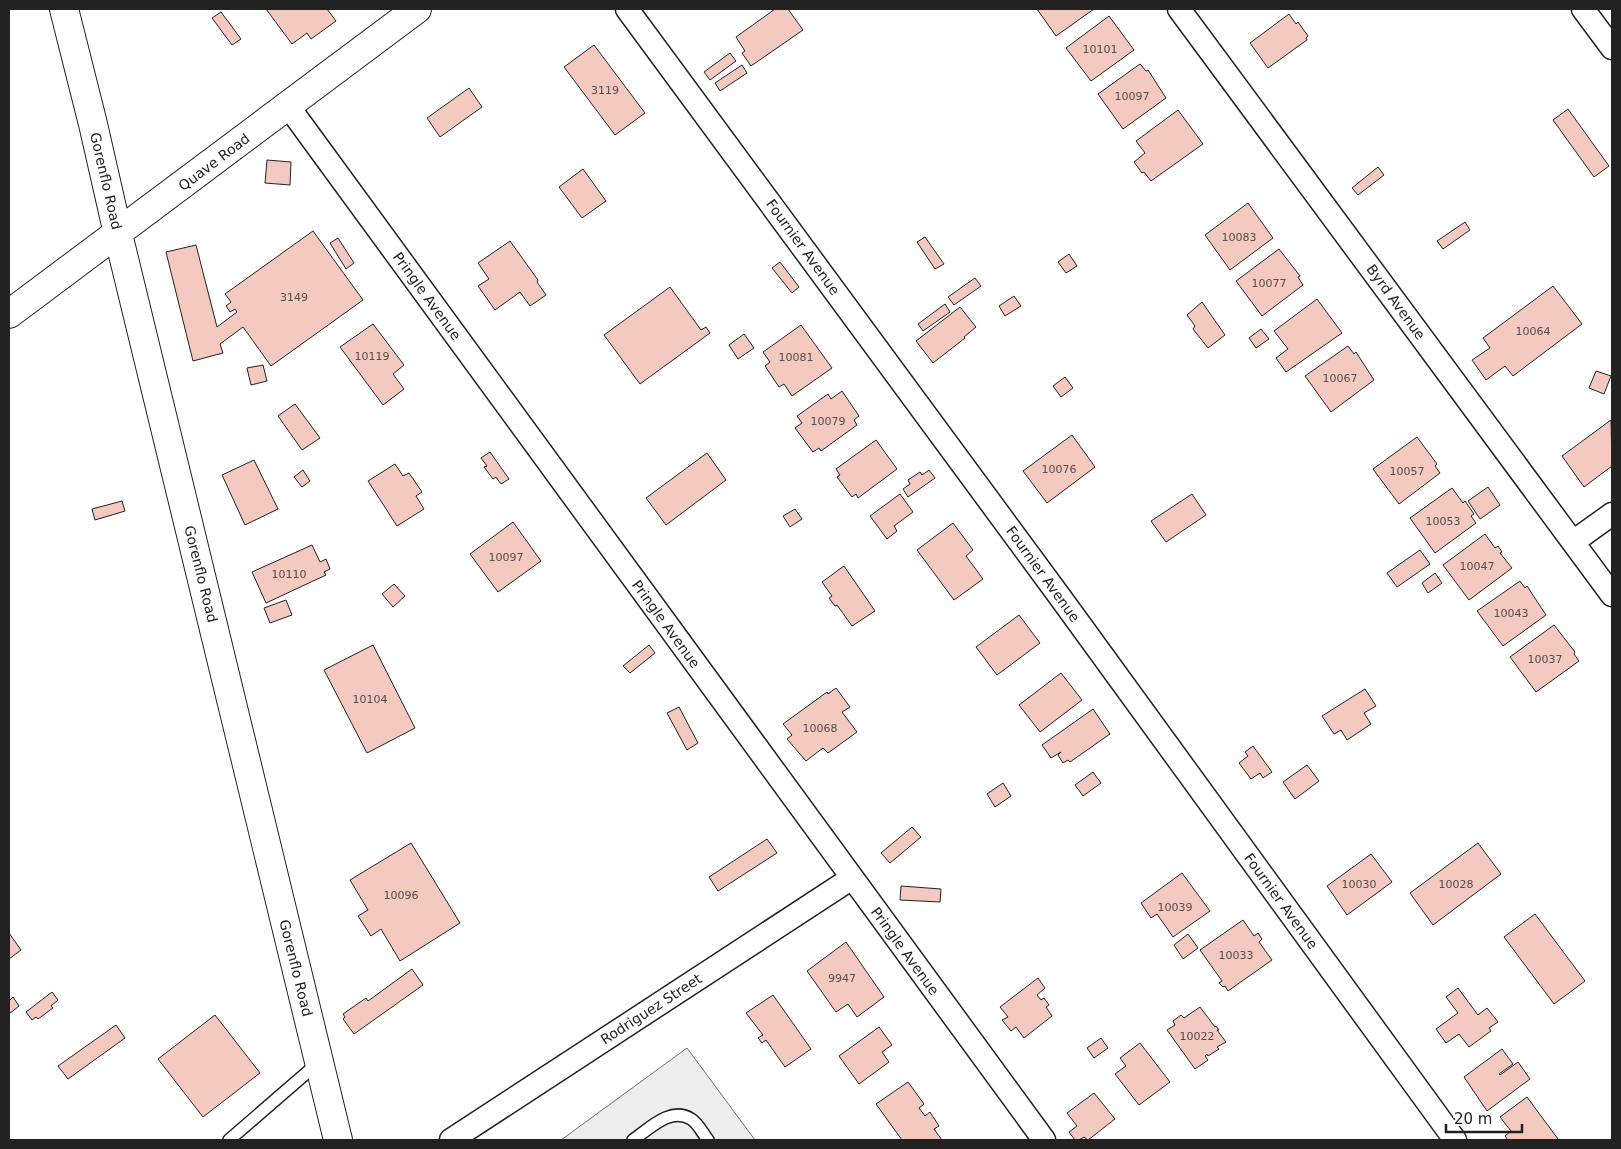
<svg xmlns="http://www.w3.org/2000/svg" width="1621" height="1149" viewBox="0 0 1621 1149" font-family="'DejaVu Sans',sans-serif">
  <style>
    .parking { fill: #ededed; stroke: #6f6f6f }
    .building { fill: #f3c9c0; stroke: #222 }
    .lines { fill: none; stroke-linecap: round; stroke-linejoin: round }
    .lane-casing { stroke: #222; stroke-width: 14 }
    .street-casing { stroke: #222; stroke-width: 25 }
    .secondary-casing { stroke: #222; stroke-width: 30 }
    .lane { stroke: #fff; stroke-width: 11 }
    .street { stroke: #fff; stroke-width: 22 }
    .secondary { stroke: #fff; stroke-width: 28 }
    .labels { text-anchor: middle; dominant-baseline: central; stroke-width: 4; stroke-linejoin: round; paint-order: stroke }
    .number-label { font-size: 11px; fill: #564c4a }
    .street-label { font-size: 14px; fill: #222; stroke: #fff }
  </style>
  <rect width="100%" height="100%" fill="#fff"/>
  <path class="parking" d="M687,1048L755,1140H561Z"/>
  <path class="building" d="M266,9H327L336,21L311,39L307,33L292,44Z
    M775,9H788L803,30L751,66L742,53L745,51L736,37Z
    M1037,9H1094L1056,36Z
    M221,12L241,39L232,45L212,18Z
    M1289,14L1296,24L1298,22L1308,36L1306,38L1307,40L1268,68L1250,43Z
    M1109,16L1134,50L1091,81L1066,48Z
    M594,45L645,113L615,135L564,67Z
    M730,53L736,61L710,80L704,72Z
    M1140,64L1146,71L1148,70L1166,98L1123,129L1098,94Z
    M742,65L747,73L720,91L715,83Z
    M469,88L482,107L440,137L427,118Z
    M1568,109L1609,166L1594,177L1553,120Z
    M1178,110L1203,144L1151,181L1144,172L1142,173L1134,162L1145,153L1136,141Z
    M267,160L291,162L290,185L265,183Z
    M1378,167L1384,175L1358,195L1352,188Z
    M583,169L606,201L582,218L559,187Z
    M1248,203L1273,238L1230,270L1205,235Z
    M1465,222L1470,230L1443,249L1437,241Z
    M313,231L363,300L271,366L243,327L220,344L223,353L193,361L166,252L196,245L217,327L237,312L235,309L230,312L226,306L231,302L225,294Z
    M925,237L944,264L935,269L917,242Z
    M338,238L354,263L346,269L330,243Z
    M510,241L538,280L537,282L546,295L530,306L520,292L495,310L478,286L489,279L478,263Z
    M1279,249L1300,276L1298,277L1303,285L1262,316L1236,281Z
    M1069,254L1077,266L1066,273L1058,262Z
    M780,262L799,287L792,293L772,268Z
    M975,278L981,286L954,305L948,297Z
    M1553,286L1582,324L1513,376L1505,366L1486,380L1472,360L1490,348L1483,338Z
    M670,287L701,330L706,327L710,333L640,384L604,335Z
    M1014,296L1021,306L1005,316L999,306Z
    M1317,299L1342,333L1286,372L1276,358L1288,349L1274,331Z
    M1202,302L1225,335L1208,348L1193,329L1195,326L1187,315Z
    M945,304L950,312L923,331L918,324Z
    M960,307L976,327L964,337L965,338L933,363L916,341Z
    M373,324L404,365L393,374L404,389L383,405L340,347Z
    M801,325L832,368L792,396L784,384L779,387L765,366L770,362L763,352Z
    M1261,329L1269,339L1256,348L1249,338Z
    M744,334L754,348L738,359L729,345Z
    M1348,346L1354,354L1356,352L1374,380L1331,412L1305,376Z
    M263,365L267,381L251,385L247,368Z
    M1596,371L1611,376L1604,394L1589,388Z
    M1065,377L1073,388L1061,397L1053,386Z
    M842,391L859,416L854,420L857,425L821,451L819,448L813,452L795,428L802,423L797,416L828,394L831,399Z
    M295,404L320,438L302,450L278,416Z
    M1611,420L1612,466L1584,487L1562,456Z
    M1072,435L1095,467L1047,503L1023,471Z
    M1417,437L1437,464L1435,466L1440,473L1399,504L1373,469Z
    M876,440L897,469L858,498L856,494L852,497L837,477L840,475L836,469Z
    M490,452L509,479L501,484L496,477L493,479L484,467L487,466L481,458Z
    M707,453L726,480L666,525L646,498Z
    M254,460L278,509L245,525L222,475Z
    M395,464L403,476L409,473L422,492L416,496L424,509L397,526L368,481Z
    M303,470L310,481L302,487L294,477Z
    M929,470L935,478L908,497L903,489L910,484L908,480L920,472L922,475Z
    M1488,487L1500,505L1480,519L1468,501Z
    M1452,488L1463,503L1465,501L1474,514L1471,516L1476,523L1435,553L1410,518Z
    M900,494L913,512L894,526L897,531L887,539L870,516Z
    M1192,494L1206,515L1166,542L1151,521Z
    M122,501L125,511L95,520L92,509Z
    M795,509L802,519L790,527L783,516Z
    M513,522L541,561L498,592L470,554Z
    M953,523L973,550L966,556L983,579L954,600L917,550Z
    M1485,534L1495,548L1498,546L1502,552L1500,553L1512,568L1469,600L1443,565Z
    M312,545L320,562L326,559L330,569L324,572L326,575L266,603L252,572Z
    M1420,550L1430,564L1397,587L1387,573Z
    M844,566L875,611L852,626L837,605L835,606L829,598L832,596L822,582Z
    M1435,573L1442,583L1428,593L1422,583Z
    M1520,581L1525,588L1527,586L1546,615L1503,646L1477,611Z
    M394,584L405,596L393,607L382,594Z
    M286,600L292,615L270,623L264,608Z
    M1019,615L1040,643L997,675L976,647Z
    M1554,625L1575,652L1574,654L1579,661L1536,692L1510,657Z
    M373,645L415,728L367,753L324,670Z
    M649,645L655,653L630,673L623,666Z
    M1061,673L1082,700L1040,732L1019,705Z
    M836,688L850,707L842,712L857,732L828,753L823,748L806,761L787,739L792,735L783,724L827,692L828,694Z
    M1365,689L1376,706L1364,713L1371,724L1347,740L1341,730L1334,734L1322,716Z
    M679,707L698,743L687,750L667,713Z
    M1093,709L1110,734L1070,762L1068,760L1063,763L1058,755L1061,752L1051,758L1042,745Z
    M1253,746L1272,772L1263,778L1260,773L1251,779L1239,763L1248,756L1245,752Z
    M1307,765L1319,781L1295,799L1283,782Z
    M1093,772L1101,783L1083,796L1075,785Z
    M1003,783L1011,796L995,807L987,794Z
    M912,827L921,837L890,863L881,853Z
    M767,839L777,853L718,891L709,877Z
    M411,843L460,923L400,961L381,929L371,936L358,916L368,910L350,880Z
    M1478,843L1501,874L1433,925L1410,893Z
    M1371,854L1392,882L1347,915L1327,886Z
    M1182,873L1210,911L1173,937L1157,914L1151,918L1141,903Z
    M901,886L941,889L940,902L900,900Z
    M1535,914L1585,981L1554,1004L1504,937Z
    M1243,920L1254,936L1258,933L1262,939L1259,942L1272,960L1228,991L1225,986L1223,987L1219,983L1222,981L1200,950Z
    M9,933L21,950L9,959Z
    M1188,934L1198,948L1183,959L1174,945Z
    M846,942L884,997L857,1017L848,1004L836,1012L807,971Z
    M412,969L423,985L354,1034L343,1019L345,1017L343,1014L366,998L368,1001Z
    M1038,978L1045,988L1037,995L1041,1000L1044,998L1049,1005L1046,1007L1052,1016L1024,1038L1016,1027L1011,1031L1002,1020L1008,1017L1000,1007Z
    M1458,988L1478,1015L1487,1008L1498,1022L1489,1028L1491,1031L1469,1047L1459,1034L1446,1043L1436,1029L1458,1013L1446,997Z
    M52,992L58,1000L51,1006L53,1008L38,1019L36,1017L32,1020L26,1012Z
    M773,995L811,1049L785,1067L766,1040L762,1043L758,1038L763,1035L746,1013Z
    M13,997L19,1006L9,1014V1001Z
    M1200,1007L1215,1027L1216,1026L1219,1030H1217L1226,1042L1217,1047L1219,1049L1208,1056L1207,1054L1205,1056L1208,1060L1195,1069L1167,1030L1175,1025L1173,1021L1181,1015L1184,1018Z
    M215,1015L260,1073L203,1117L158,1059Z
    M116,1025L125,1038L68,1079L58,1066Z
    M879,1027L892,1045L882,1052L889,1062L859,1084L839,1056Z
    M1101,1038L1108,1048L1094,1058L1087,1048Z
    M1140,1043L1170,1082L1139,1105L1115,1074L1126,1066L1120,1058Z
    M1502,1049L1513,1064L1499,1074L1500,1075L1518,1062L1530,1079L1487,1111L1464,1077Z
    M908,1082L924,1104L919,1108L925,1116L930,1112L939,1126L934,1129L942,1140H902L876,1104Z
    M1094,1093L1115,1119L1088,1140L1084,1137L1079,1140H1075L1069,1132L1077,1126L1067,1113Z
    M1527,1097L1558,1139L1556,1140H1508L1505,1136L1511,1131L1500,1117Z"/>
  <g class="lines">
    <defs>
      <path id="lane" d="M229,1140L318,1063
        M633,1140C649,1129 671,1106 691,1119C698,1123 703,1134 708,1140"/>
      <path id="street" d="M627,9L1060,597L1455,1140
        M1179,9L1612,595
        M1583,9L1612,48
        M288,106L1044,1140
        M1573,542L1612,514
        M451,1140L852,878"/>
      <path id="secondary" d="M64,9L93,124L118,234L338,1140
        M9,314L417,9"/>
    </defs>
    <use href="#lane" class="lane-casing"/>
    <use href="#street" class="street-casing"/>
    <use href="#secondary" class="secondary-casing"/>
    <use href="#lane" class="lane"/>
    <use href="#street" class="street"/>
    <use href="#secondary" class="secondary"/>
  </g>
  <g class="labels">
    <g class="number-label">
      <text x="1100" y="49">10101</text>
      <text x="605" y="90">3119</text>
      <text x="1132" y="96">10097</text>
      <text x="1239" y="237">10083</text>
      <text x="1269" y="283">10077</text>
      <text x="294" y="297">3149</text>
      <text x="1533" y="331">10064</text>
      <text x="372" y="356">10119</text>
      <text x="796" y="357">10081</text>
      <text x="1340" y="378">10067</text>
      <text x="828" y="421">10079</text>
      <text x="1059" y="469">10076</text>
      <text x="1407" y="471">10057</text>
      <text x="1443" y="521">10053</text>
      <text x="506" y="557">10097</text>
      <text x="1477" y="566">10047</text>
      <text x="289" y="574">10110</text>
      <text x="1511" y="613">10043</text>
      <text x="1545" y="659">10037</text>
      <text x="370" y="699">10104</text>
      <text x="820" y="728">10068</text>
      <text x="1359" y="884">10030</text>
      <text x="1456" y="884">10028</text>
      <text x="401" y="895">10096</text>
      <text x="1175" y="907">10039</text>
      <text x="1236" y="955">10033</text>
      <text x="842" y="978">9947</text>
      <text x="1197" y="1036">10022</text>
    </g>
    <g class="street-label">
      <text transform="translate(214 162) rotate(-37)">Quave Road</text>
      <text transform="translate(106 181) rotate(77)">Gorenflo Road</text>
      <text transform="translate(803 247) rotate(54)">Fournier Avenue</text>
      <text transform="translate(427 296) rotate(54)">Pringle Avenue</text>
      <text transform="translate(1396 302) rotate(54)">Byrd Avenue</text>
      <text transform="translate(201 574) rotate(76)">Gorenflo Road</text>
      <text transform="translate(1043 574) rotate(54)">Fournier Avenue</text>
      <text transform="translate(666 624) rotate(54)">Pringle Avenue</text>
      <text transform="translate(1281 901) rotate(54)">Fournier Avenue</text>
      <text transform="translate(905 951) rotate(54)">Pringle Avenue</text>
      <text transform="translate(296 968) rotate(76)">Gorenflo Road</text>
      <text transform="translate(651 1009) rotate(-33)">Rodriguez Street</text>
    </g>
  </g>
  <rect width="1621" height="1149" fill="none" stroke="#222222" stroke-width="20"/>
  <path d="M1446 1124v8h76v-8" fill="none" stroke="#222222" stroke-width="2.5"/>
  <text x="1454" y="1124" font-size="15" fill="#222222" stroke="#ffffff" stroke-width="4" paint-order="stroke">20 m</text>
</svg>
